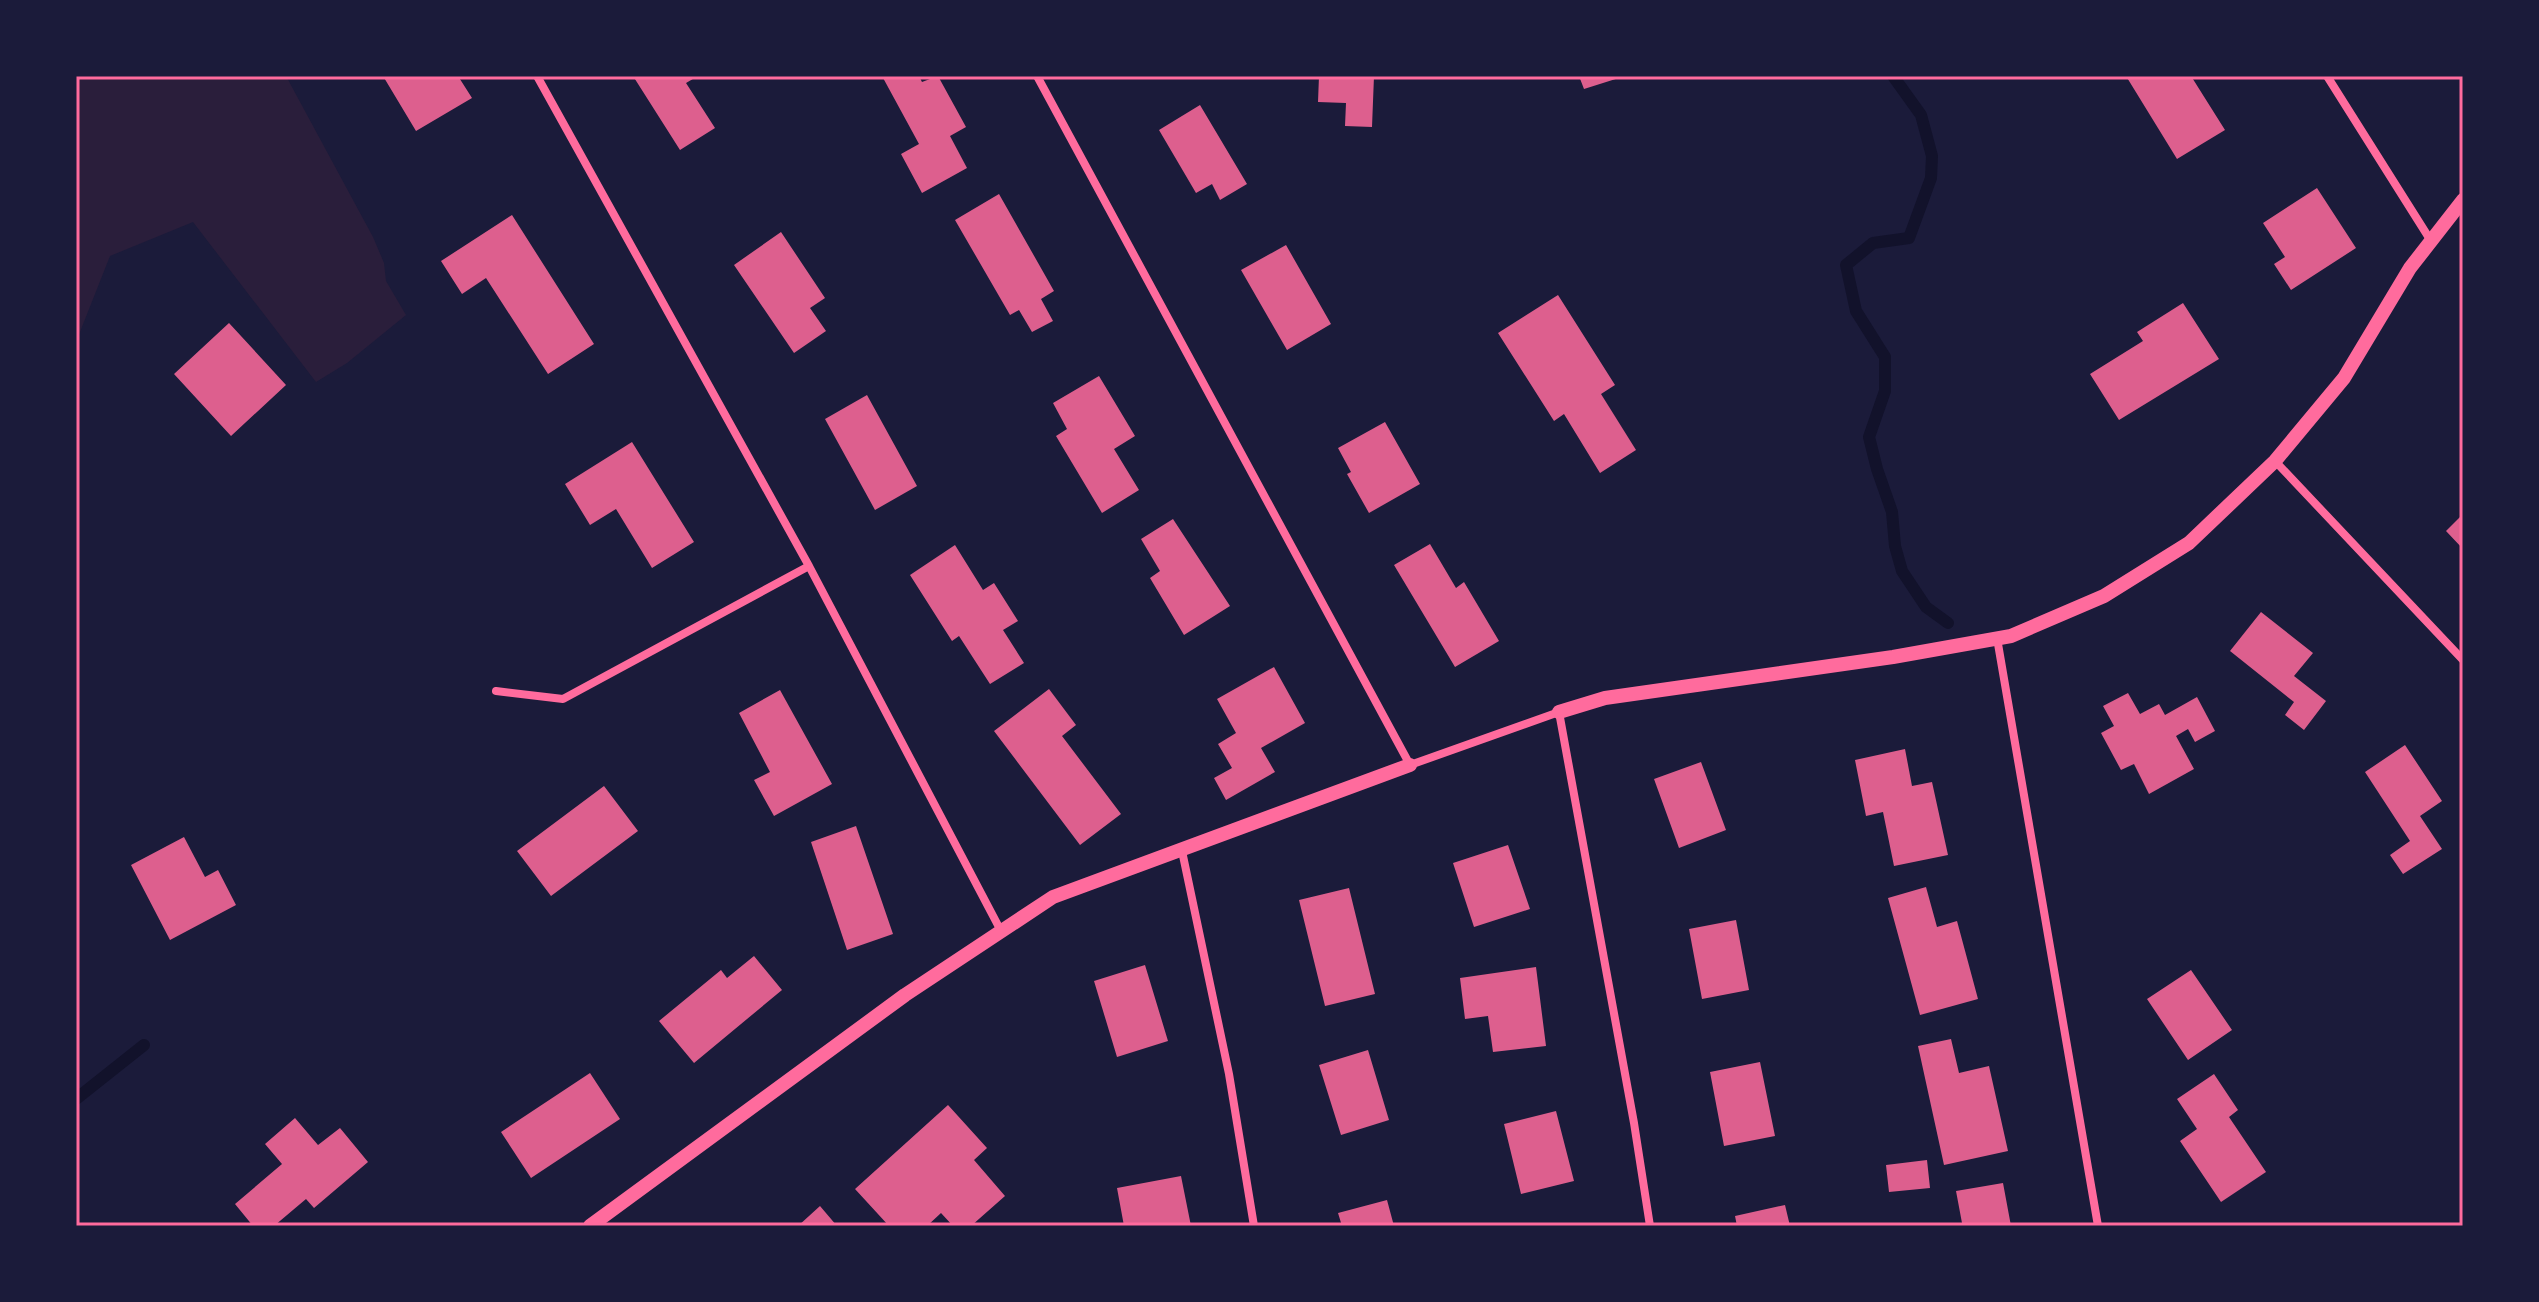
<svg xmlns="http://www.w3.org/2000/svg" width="2539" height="1302" viewBox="0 0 2539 1302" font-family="'Noto Sans',sans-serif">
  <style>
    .green { fill: #2a1e3b }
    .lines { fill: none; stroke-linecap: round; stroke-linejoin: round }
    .stream { stroke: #12122b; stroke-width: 12 }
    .building { fill: #dd5f8e }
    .minor { stroke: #ff6b9d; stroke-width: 8 }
    .tertiary { stroke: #ff6b9d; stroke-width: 14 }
    .neatline { fill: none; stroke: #ff6b9d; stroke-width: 3 }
  </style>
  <rect width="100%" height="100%" fill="#1b1b3a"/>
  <path class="green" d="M76,76H286L373,237L384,263L386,281L406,315L347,363L316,382L193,222L110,256L76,342Z"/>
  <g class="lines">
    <path class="stream" d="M1893,76L1921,115L1932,156L1931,178L1909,238L1873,243L1846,265L1856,311L1885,357V391L1869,437L1877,469L1892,512L1895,546L1902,571L1926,607L1948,623
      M76,1099L144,1045"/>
  </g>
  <path class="building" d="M383,76H458L472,98L416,131Z
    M633,76H698L686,83L715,128L680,150Z
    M882,76H919L922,82L938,76L966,127L950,136L967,168L922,193L901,154L919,144Z
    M1319,76H1374L1372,127L1345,126L1346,103L1318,102Z
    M1579,76H1622V77L1584,89Z
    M2126,76H2191L2225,130L2177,159Z
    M1200,105L1247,184L1220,200L1212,184L1196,193L1159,130Z
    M2317,188L2356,248L2291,290L2274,264L2285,257L2263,223Z
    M999,194L1054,291L1041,299L1053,321L1032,332L1019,310L1010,315L955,220Z
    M512,215L594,344L548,374L486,278L462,294L441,261Z
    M781,232L825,298L810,308L826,331L794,353L734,265Z
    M1286,245L1331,324L1287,350L1241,270Z
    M1558,295L1615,385L1601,394L1636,450L1600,473L1564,414L1554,421L1498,333Z
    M2183,303L2219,359L2119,420L2090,374L2143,341L2137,332Z
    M229,323L286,385L231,436L174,374Z
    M1099,376L1135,436L1114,449L1139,490L1102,513L1056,436L1067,429L1053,403Z
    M867,395L917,486L875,510L825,419Z
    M1385,422L1420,484L1369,513L1347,474L1351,472L1338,448Z
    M632,442L694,542L652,568L616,509L590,525L565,484Z
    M2463,514V549L2446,531Z
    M1173,519L1230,606L1184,635L1150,578L1160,571L1141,539Z
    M1430,544L1456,588L1464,582L1499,641L1455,667L1394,565Z
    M955,545L983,590L994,583L1018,621L1003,630L1024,663L990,684L959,636L952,641L910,575Z
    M2261,612L2313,653L2294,676L2326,701L2304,730L2285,715L2294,702L2230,651Z
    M1274,667L1305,723L1261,748L1275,772L1226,800L1214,778L1232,768L1218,744L1236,733L1217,699Z
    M1049,689L1076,725L1062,736L1121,814L1080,845L994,731Z
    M780,690L832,784L774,816L754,780L770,772L739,713Z
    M2128,693L2140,714L2159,704L2165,715L2197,697L2215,731L2195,742L2188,729L2176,736L2194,769L2149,794L2134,764L2121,770L2101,733L2114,726L2103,706Z
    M2405,745L2442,801L2420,816L2442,849L2403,874L2390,855L2410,841L2365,772Z
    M1905,749L1912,786L1932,782L1948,855L1894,866L1883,812L1866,816L1855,760Z
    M1701,762L1726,830L1679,848L1654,779Z
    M604,786L638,831L551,896L517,851Z
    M856,826L893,934L847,950L811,842Z
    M184,837L205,877L218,870L236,905L170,940L131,865Z
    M1508,845L1530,909L1474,927L1453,863Z
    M1926,887L1937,927L1957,921L1978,999L1920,1015L1888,898Z
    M1349,888L1375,994L1325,1006L1299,900Z
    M1736,920L1749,990L1702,999L1689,929Z
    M754,956L782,990L694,1063L659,1021L721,970L727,978Z
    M1145,965L1168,1041L1117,1057L1094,981Z
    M1536,967L1546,1046L1493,1052L1488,1016L1465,1019L1460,978Z
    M2191,970L2232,1030L2188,1060L2147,999Z
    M1951,1039L1959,1073L1989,1066L2008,1151L1944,1165L1918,1046Z
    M1368,1050L1389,1120L1341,1135L1319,1065Z
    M1760,1062L1775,1136L1724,1146L1710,1072Z
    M590,1073L620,1119L531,1178L501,1132Z
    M2214,1074L2238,1110L2229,1117L2266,1172L2221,1202L2180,1141L2197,1129L2177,1099Z
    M948,1105L987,1148L974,1160L1005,1196L971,1226H953L941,1213L927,1226H889L855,1189Z
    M1556,1111L1574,1181L1521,1194L1504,1124Z
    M295,1118L318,1145L340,1128L368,1162L314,1208L306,1199L274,1226H253L235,1204L282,1164L265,1144Z
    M1927,1160L1930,1188L1889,1192L1886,1165Z
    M1181,1176L1191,1226H1124L1117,1188Z
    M2003,1183L2011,1226H1954L1962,1223L1956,1191Z
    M1387,1200L1394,1226H1342L1338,1213Z
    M1785,1205L1790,1226H1737L1735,1216Z
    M820,1206L837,1226H798Z"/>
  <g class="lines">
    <path class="minor" d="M537,76L809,566L1001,931
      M1037,76L1410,765L1559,712L1634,1123L1650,1226
      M2327,76L2431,241
      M2275,461L2463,660
      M1997,638L2098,1226
      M496,691L563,699L809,566
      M1182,851L1229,1074L1254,1226"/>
    <path class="tertiary" d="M1559,712L1605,698L1893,657L2011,636L2104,596L2189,543L2275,461L2344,378L2410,268L2463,200
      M590,1226L905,995L1053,897L1410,765"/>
  </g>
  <rect width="2539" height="1302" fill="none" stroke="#1b1b3a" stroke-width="156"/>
  <rect x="78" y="78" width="2383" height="1146" class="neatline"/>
</svg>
